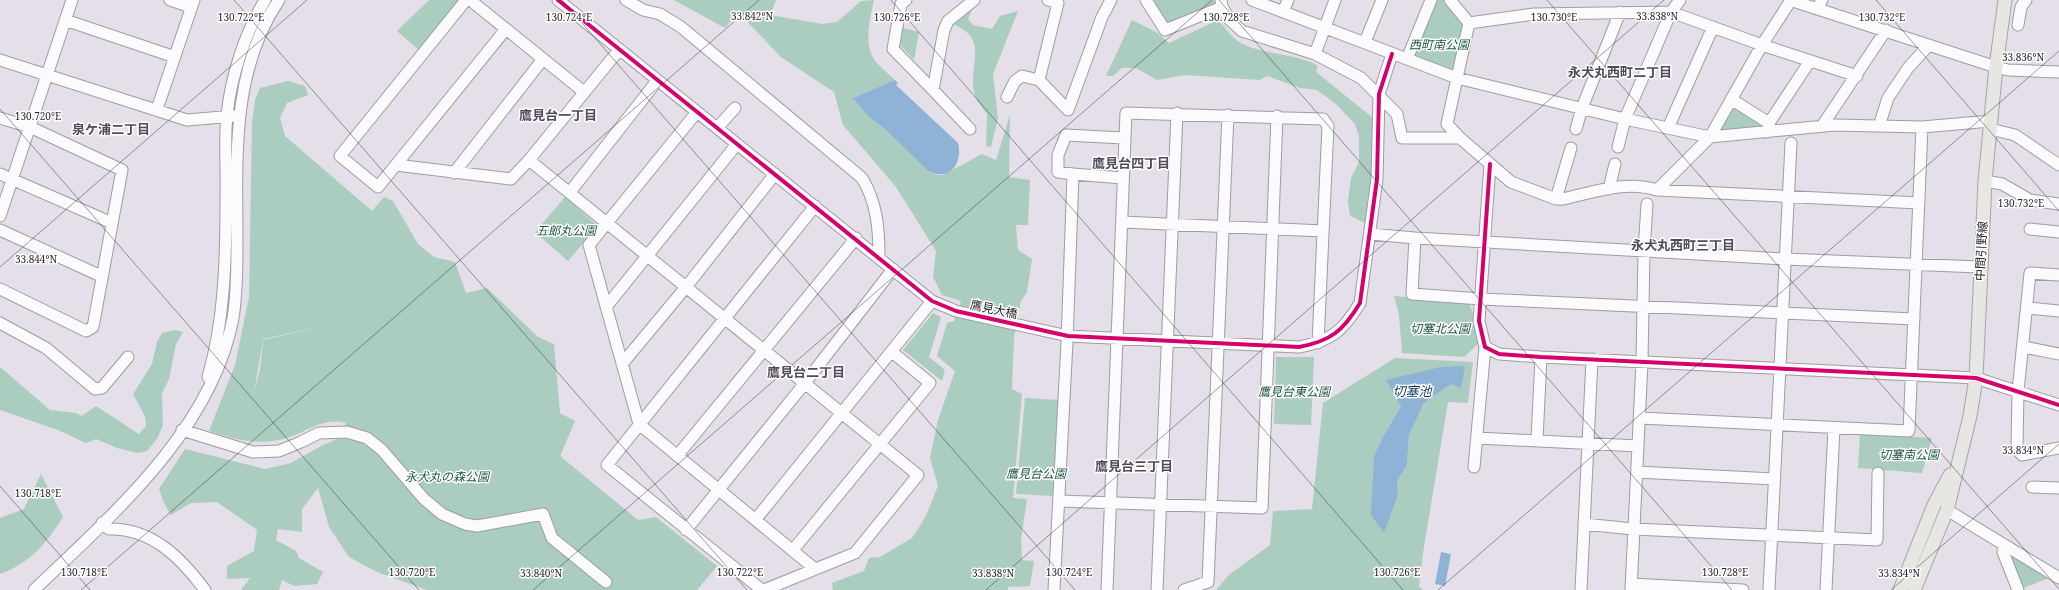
<svg xmlns="http://www.w3.org/2000/svg" width="2059" height="590" viewBox="0 0 2059 590" font-family="'Noto Serif','Noto Sans JP',serif">
  <style>
    .green { fill: #aacdbf; fill-rule: evenodd }
    .water { fill: #8fb2d7 }
    .lines { fill: none; stroke-linecap: round; stroke-linejoin: round }
    .minor-casing { stroke: #9f9ca2; stroke-width: 13 }
    .major-casing { stroke: #a7a5a0; stroke-width: 15 }
    .minor { stroke: #fbfafc; stroke-width: 11 }
    .major { stroke: #e7e6e3; stroke-width: 13 }
    .cycleway-casing { stroke: #fff; stroke-width: 6 }
    .cycleway { stroke: #d6006c; stroke-width: 4 }
    .ticks { fill: none; stroke: #2a272d; stroke-width: 1; stroke-opacity: 0.45 }
    .labels { text-anchor: middle; dominant-baseline: central; stroke-width: 3; stroke-linejoin: round; paint-order: stroke }
    .park-label { font-size: 12px; font-style: italic; fill: #1d573e; stroke: #fff }
    .street-label { font-size: 12px; fill: #2a272d; stroke: #fff }
    .neighbourhood-label { font-size: 13px; font-weight: bold; fill: #514a58; stroke: #fff }
    .water-label { font-size: 13px; font-style: italic; fill: #103859; stroke: #fff }
    .ticks-label { font-size: 10px; text-anchor: middle; fill: #2a272d; stroke: #fff; stroke-width: 3; stroke-linejoin: round; paint-order: stroke }
  </style>
  <rect width="100%" height="100%" fill="#e4dfe8"/>
  <path class="green" d="M429,0H459L419,50L397,31Z
    M674,0H776L770,15L822,24L837,22L861,1L874,0C870,19 863,43 875,61C881,68 889,74 895,80L854,98L870,118L886,130L928,171L936,175H943L982,154L996,160L1010,115L1009,177L1030,180L1028,225H1016L1018,250L1032,259L1027,292L1021,301L1014,337L1012,389L1022,394L1013,498L1027,499L1021,539L1022,560L1034,561L1030,586L1008,587V590H833L832,583L864,571L869,558L880,557L912,538L926,516L938,486L930,458L938,420L955,371L937,356L947,323L954,321L961,301L942,295L933,277L936,251L896,187L843,125L834,92L781,57L738,12L725,28Z
    M1152,0H1214L1216,4L1168,25Z
    M1435,0H1447L1466,22L1453,72L1412,57Z
    M973,7L968,19L973,25L992,29L1000,16L1018,11L993,74L998,118L991,147L986,146L987,114C979,105 972,94 973,81C973,55 985,38 953,24Z
    M1132,20L1156,32L1169,43L1218,20C1224,26 1229,34 1235,39C1254,55 1296,52 1318,66L1316,72L1373,118C1373,153 1374,188 1365,223L1350,216L1348,201L1351,178L1359,162V136L1355,124L1336,104L1317,90L1300,88L1267,76L1260,80L1185,75L1157,80L1136,68H1122L1113,76H1106Z
    M903,28L919,32L914,60L900,45Z
    M288,81L305,86L308,95L287,103L280,118L285,136L372,211L384,197L393,201L418,244L434,257L455,262L466,293L487,288L538,337L554,344L560,413L575,421L560,456L638,520L656,517L717,566L697,590H427L377,572L349,557L329,527L318,488L302,509V532L278,529L276,540L296,551L299,558L323,572L317,584L294,586L282,580L279,590H241L250,578L227,579V566L254,551L257,530L217,502L191,503L171,515L164,503L159,489L185,449L265,469L291,463L321,446L339,438L346,423C320,416 303,436 279,440C251,445 235,439 209,431L235,365L249,297L252,123L255,100L260,88ZM327,325L263,340L260,369L254,393L263,339Z
    M1733,104L1765,124L1763,129L1717,131Z
    M565,197L598,226L568,261L535,232Z
    M1394,296L1468,302C1476,313 1473,331 1478,344L1464,357L1402,353L1399,315Z
    M933,313L941,317L929,357L945,370L942,381L903,350Z
    M175,330L183,332L176,344L169,379L162,393L163,425L157,439L147,451L138,453L117,448L96,439L86,443L58,430L0,410V367L50,410L76,413L82,416L96,406L139,434L146,426L145,416L133,394L152,364L157,342L162,333Z
    M1276,357H1314L1311,425L1274,424Z
    M1395,358L1473,362L1468,403L1448,402L1423,553L1419,586L1423,590H1216L1230,574L1270,545L1273,511L1312,509L1323,403ZM1464,366L1451,384L1424,403L1409,435L1407,465L1397,481L1398,495L1384,532L1383,437L1401,406Z
    M1025,398L1058,400L1053,496L1016,494Z
    M1860,434L1932,438L1922,473L1858,468Z
    M41,474L63,517C47,543 29,564 0,574V518L24,509Z
    M2009,551L2051,577L2021,589L2008,558Z"/>
  <path class="water" d="M895,80L898,83L896,85L958,143C963,164 949,182 928,171L886,130L869,117L853,98Z
    M1465,366L1461,388L1451,384L1424,403L1409,435L1407,465L1397,481L1398,495L1384,533L1371,515L1374,457L1383,437L1401,406L1386,380L1441,367Z
    M1441,552L1451,554L1445,586L1435,584Z"/>
  <g class="lines">
    <defs>
      <path id="minor" d="M170,0L191,7
        M466,0L340,156L378,187L506,29
        M470,0L584,92
        M558,0L932,301L956,311L1068,336L1299,347C1331,341 1343,331 1360,303L1377,179L1379,94L1392,54
        M626,0L643,10L660,14L681,27L862,178C877,203 879,228 879,257
        M906,0L901,4L893,49L933,90
        M1048,0L1058,3L1039,80L1068,110L1102,17L1111,0
        M1146,0L1165,30L1222,7
        M1221,0L1222,7L1230,20L1242,31L1315,54L1361,78L1397,114L1402,138H1460
        M1252,0L1457,78L1625,119L1710,137L1835,125L1922,127L1991,121
        M1450,0L1469,23
        M1790,0L1996,67L2008,70L2059,72
        M1817,9L1822,0
        M1283,12L1288,0
        M65,20L175,57
        M1469,23L1447,124L1460,138L1511,182L1556,199H1563C1594,192 1626,180 1657,190L1919,203
        M1469,23L1534,14L1671,12L1762,45L1857,76
        M2018,25L2021,7L2026,0
        M1365,42L1382,0
        M1315,54L1335,0
        M1407,59L1431,0
        M0,60L187,120L234,116
        M1007,97L1015,81L1022,76L1039,80
        M1731,99L1769,123
        M157,109L194,0
        M697,112L589,245L639,424L815,569
        M0,118L30,127L122,170L93,327L86,331L0,289
        M1822,126L1886,30
        M1879,126L1888,98L1908,68L1928,46
        M717,128L735,108
        M1668,128L1713,27
        M970,129L933,90L944,30L948,21L974,0
        M1576,129L1582,108L1620,12
        M1990,129L2015,135L2059,165
        M1768,132L1769,123L1810,61
        M1618,147L1625,119L1671,12L1680,0
        M529,160L918,475L855,553L764,590
        M1490,164L1479,321L1485,347L1499,354L1541,357L1976,378L2059,405
        M396,165L511,179L529,160L619,50
        M454,173L543,59
        M0,174L112,223
        M1073,174L1058,172V155L1066,135L1123,138
        M1985,181L2002,184L2030,200L2059,204
        M1609,189L1615,164
        M1657,190L1710,137L1762,45L1791,0
        M570,192L657,81
        M1556,199L1571,148
        M0,216L72,0
        M1122,222L1323,231
        M2030,229L2059,232
        M0,230L101,276
        M1370,234L1415,238L1785,259L1979,267
        M1415,238L1412,294L1481,299L1914,319
        M2059,275L2030,273L2018,391L2017,449L2022,455L2059,448
        M606,307L737,144
        M2028,308L2059,311
        M0,323L46,348L95,389L102,388L128,357
        M2024,347L2059,354
        M622,364L686,287L775,174
        M208,377C225,319 226,257 226,197C227,170 224,141 227,115C231,76 245,33 265,0
        M1640,418L1909,431L1922,127
        M182,430L253,452L279,451L301,442L319,433L347,432L367,438L382,450L424,499L442,514L465,524L477,526L543,514L552,538L606,582
        M1477,438L1638,446
        M1537,440L1541,357
        M677,456L856,238
        M1474,467L1485,347
        M1637,472L1774,479
        M2032,487L2059,488
        M1059,501L1262,508L1277,116
        M1947,510L2059,578
        M756,519L932,301
        M102,523L109,529C152,528 181,558 205,590
        M1584,524L1633,529L1877,540L1878,473
        M686,530L805,383L893,269
        M2005,545L2003,552L2018,590
        M793,550L930,383L892,352
        M1631,584L1743,590
        M34,590C112,515 212,430 233,318C237,294 237,269 237,244C237,162 230,72 279,0
        M762,590L607,465L815,206
        M1054,590L1067,342L1073,174L1123,178
        M1107,590L1126,113L1323,119L1328,126L1318,343
        M1157,590L1177,113
        M1184,590L1208,582L1228,115
        M1581,590L1592,359
        M1631,590L1642,362L1644,251L1647,204
        M1769,590L1791,143
        M1826,590L1834,428"/>
      <path id="major" d="M1900,590L1934,505L1950,475
        M1914,590L1947,510L1970,416L1976,378L1985,181L1996,67L2005,0"/>
    </defs>
    <use href="#minor" class="minor-casing"/>
    <use href="#major" class="major-casing"/>
    <use href="#minor" class="minor"/>
    <use href="#major" class="major"/>
    <defs>
      <path id="cycleway" d="M558,0L932,301L956,311L1068,336L1299,347C1331,341 1343,331 1360,303L1377,179L1379,94L1392,54
        M1490,164L1479,321L1485,347L1499,354L1541,357L1976,378L2059,405"/>
    </defs>
    <use href="#cycleway" class="cycleway-casing"/>
    <use href="#cycleway" class="cycleway"/>
  </g>
  <path class="ticks" d="M234,0L747,590M562,0L1075,590M891,0L1403,590M1219,0L1732,590M1547,0L2059,589M1876,0L2059,211M0,109L419,590M0,267L307,0M0,486L90,590M81,590L759,0M533,590L1212,0M986,590L1664,0M1438,590L2059,51M1891,590L2059,444"/>
  <g class="labels">
    <g class="park-label">
      <text x="1439" y="44">西町南公園</text>
      <text x="566" y="230">五郎丸公園</text>
      <text x="1440" y="328">切塞北公園</text>
      <text x="1294" y="391">鷹見台東公園</text>
      <text x="1909" y="454">切塞南公園</text>
      <text x="1036" y="473">鷹見台公園</text>
      <text x="447" y="476">永犬丸の森公園</text>
    </g>
    <g class="street-label">
      <text transform="translate(1981 251) rotate(-87)">中間引野線</text>
      <text transform="translate(994 309) rotate(12)">鷹見大橋</text>
    </g>
    <g class="neighbourhood-label">
      <text x="1620" y="72">永犬丸西町二丁目</text>
      <text x="558" y="115">鷹見台一丁目</text>
      <text x="111" y="129">泉ケ浦二丁目</text>
      <text x="1131" y="163">鷹見台四丁目</text>
      <text x="1683" y="245">永犬丸西町三丁目</text>
      <text x="806" y="372">鷹見台二丁目</text>
      <text x="1134" y="466">鷹見台三丁目</text>
    </g>
    <g class="water-label">
      <text x="1412" y="391">切塞池</text>
    </g>
  </g>
  <g class="ticks-label">
    <text x="752" y="20">33.842°N</text>
    <text x="1657" y="20">33.838°N</text>
    <text x="1226" y="21">130.728°E</text>
    <text x="241" y="21">130.722°E</text>
    <text x="569" y="21">130.724°E</text>
    <text x="897" y="21">130.726°E</text>
    <text x="1554" y="21">130.730°E</text>
    <text x="1882" y="21">130.732°E</text>
    <text x="2023" y="61">33.836°N</text>
    <text x="38" y="120">130.720°E</text>
    <text x="2021" y="207">130.732°E</text>
    <text x="36" y="263">33.844°N</text>
    <text x="2023" y="454">33.834°N</text>
    <text x="38" y="497">130.718°E</text>
    <text x="84" y="576">130.718°E</text>
    <text x="412" y="576">130.720°E</text>
    <text x="740" y="576">130.722°E</text>
    <text x="1069" y="576">130.724°E</text>
    <text x="1397" y="576">130.726°E</text>
    <text x="1725" y="576">130.728°E</text>
    <text x="541" y="577">33.840°N</text>
    <text x="993" y="577">33.838°N</text>
    <text x="1899" y="577">33.834°N</text>
  </g>
</svg>
